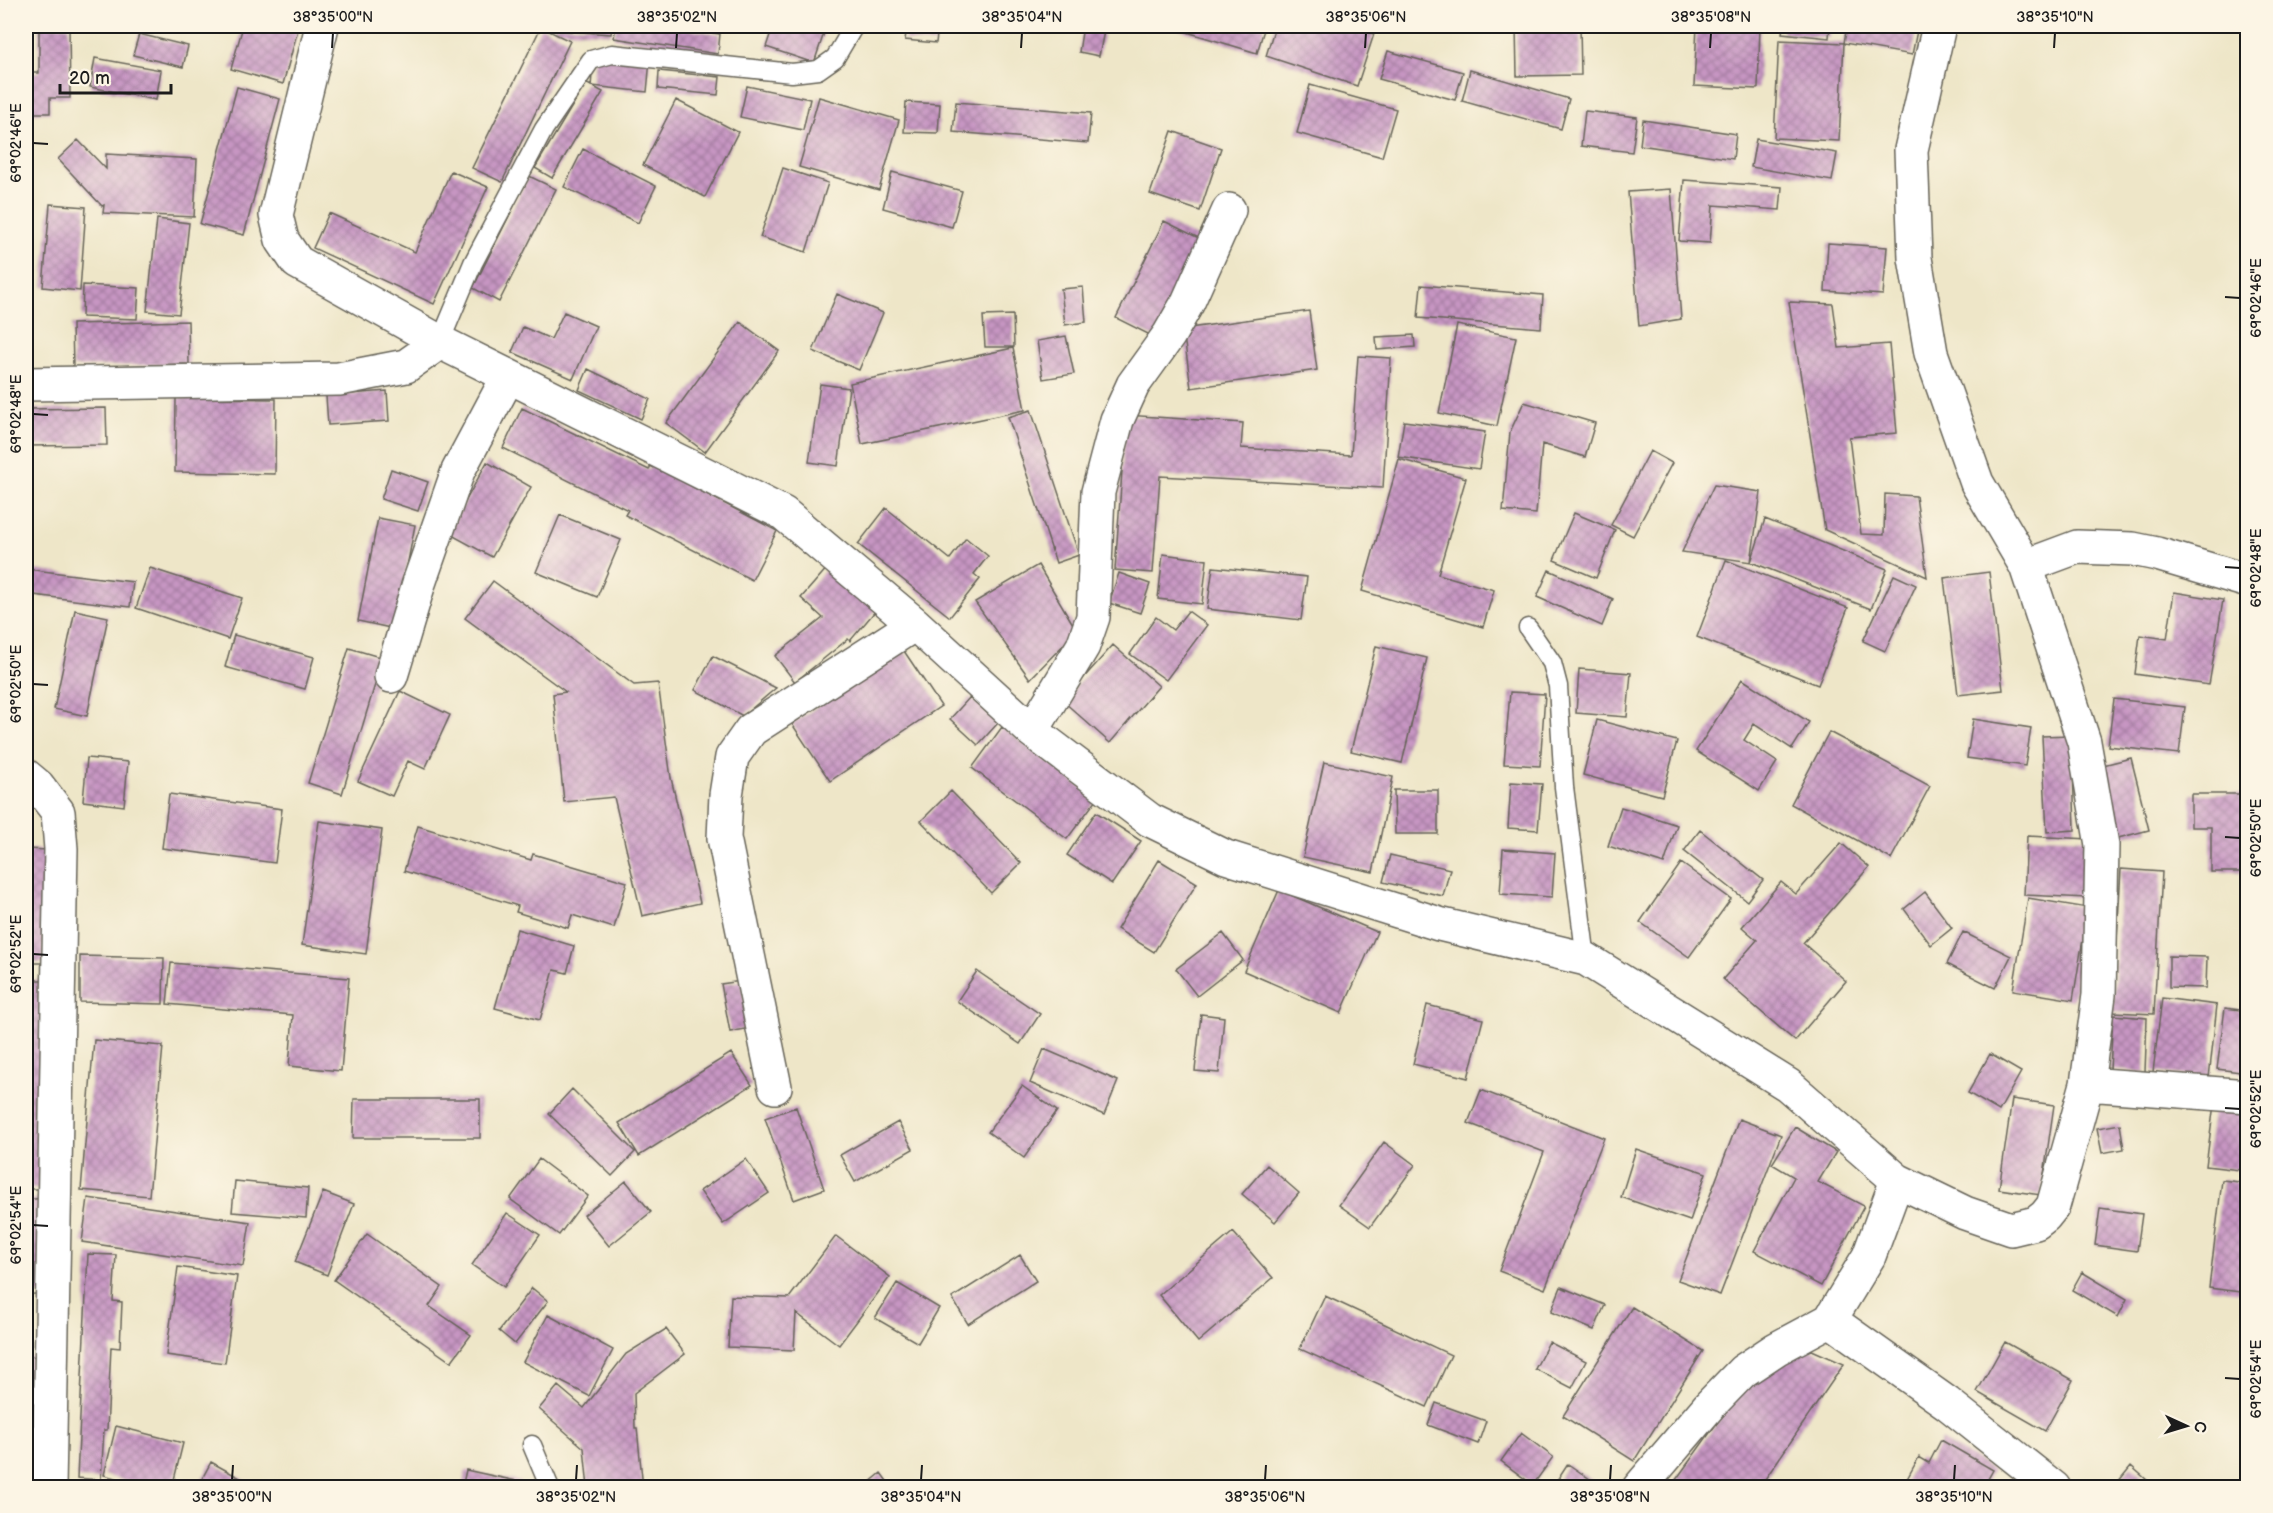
<svg xmlns="http://www.w3.org/2000/svg" width="2273" height="1513" viewBox="0 0 2273 1513" font-family="'Balsamiq Sans',sans-serif">
  <style>
    .building { fill: url(#building-cross-hatch) }
    .lines { fill: none; stroke-linecap: round; stroke-linejoin: round }
    .lane-casing { stroke: #666358; stroke-width: 21 }
    .street-casing { stroke: #666358; stroke-width: 36 }
    .lane { stroke: #fff; stroke-width: 18 }
    .street { stroke: #fff; stroke-width: 33 }
    .ticks { fill: none; stroke: #1c1c1c; stroke-width: 2 }
    .neatline { fill: none; stroke: #1c1c1c; stroke-width: 2 }
    .ticks-label { font-size: 15px; text-anchor: middle; fill: #1c1c1c }
  </style>
  <defs>
    <pattern id="building-cross-hatch" width="8" height="8" patternUnits="userSpaceOnUse" patternTransform="scale(1.5)"><rect width="8" height="8" fill="#c796c3"/><path d="M0 0l8 8M0 8l8-8" fill="none" stroke="#a17a9e"/></pattern>
  </defs>
  <rect width="100%" height="100%" fill="#fcf5e5"/>
  <filter id="ink" filterUnits="userSpaceOnUse"><feTurbulence type="fractalNoise" baseFrequency=".0167" numOctaves="2"/><feDisplacementMap in="SourceGraphic" scale="12" xChannelSelector="R" yChannelSelector="G"/><feConvolveMatrix kernelMatrix="1 2 1 2 8 2 1 2 1" color-interpolation-filters="sRGB"/></filter>
  <filter id="wash" filterUnits="userSpaceOnUse"><feTurbulence type="fractalNoise" baseFrequency=".008" numOctaves="4" result="noise"/><feDisplacementMap in="SourceGraphic" scale="24" xChannelSelector="R" yChannelSelector="G"/><feGaussianBlur stdDeviation="1.35" result="paint"/><feColorMatrix in="noise" values="0 0 0 0 0 0 0 0 0 0 0 0 0 0 0 0 0 1.4 0 .05"/><feComposite in="paint" operator="in"/></filter>
  <g filter="url(#wash)">
    <rect width="100%" height="100%" fill="#eee6c8"/>
    <g id="blocks">
      <path class="building" d="M39,26H69L70,98H50V113H26V73H39Z
        M243,26H299L283,84L231,69Z
        M555,26H612L611,34L554,30Z
        M616,26H665L720,34L718,54L614,38Z
        M773,26L826,27L814,63L766,47Z
        M907,26H938L936,43L905,40Z
        M1083,26H1105L1099,56L1079,52Z
        M1167,26H1265L1257,53Z
        M1275,26H1348L1374,34L1357,86L1266,56Z
        M1516,26H1580L1581,75L1517,76Z
        M1697,26H1760L1758,89L1694,86Z
        M1783,26H1830L1829,38L1782,33Z
        M1847,26H1918L1912,55L1844,43Z
        M541,27L570,41L502,182L472,168Z
        M139,34L188,46L183,67L133,55Z
        M1779,40L1844,43L1839,141L1774,138Z
        M1388,51L1463,72L1455,100L1379,79Z
        M594,54L650,60L647,92L592,86L603,92L552,178L535,168L586,83L591,86Z
        M95,58L161,70L156,100L90,87Z
        M1470,70L1569,99L1561,129L1462,101Z
        M659,71L720,77L718,95L658,89Z
        M1310,85L1396,109L1382,157L1297,133Z
        M747,86L810,99L803,130L740,117Z
        M237,87L280,99L244,235L200,224Z
        M819,97L899,120L879,190L799,167Z
        M676,100L738,132L705,197L643,165Z
        M906,102L940,104L938,133L904,132Z
        M956,102L1091,113L1088,143L953,132Z
        M1585,111L1637,117L1632,152L1581,146Z
        M1643,120L1736,134L1733,159L1640,145Z
        M1172,131L1221,148L1200,211L1150,194Z
        M1756,139L1837,153L1832,181L1751,167Z
        M78,140L106,169V154L197,159L194,217L103,213L104,205L102,206L58,159Z
        M583,149L656,186L638,223L564,187Z
        M783,168L828,183L806,252L760,237Z
        M451,171L488,187L434,304L313,248L329,213L415,252Z
        M892,172L962,191L952,227L883,208Z
        M529,176L556,189L499,302L473,288Z
        M1684,180L1782,187L1780,210L1713,205L1710,243L1679,241Z
        M1671,189L1681,319L1639,326L1628,192Z
        M50,204L86,207L80,291L43,287Z
        M157,219L189,223L179,314L147,311Z
        M1164,221L1203,240L1156,338L1116,318Z
        M1828,243L1887,247L1883,295L1825,291Z
        M83,285L139,288L137,319L82,317Z
        M1421,285L1543,295L1541,328L1418,318Z
        M1083,287L1086,322L1065,325L1061,289Z
        M837,294L883,313L859,370L813,351Z
        M1789,302L1833,304L1839,348L1889,344L1897,433L1849,437L1861,534L1884,535L1885,494L1916,496L1927,577L1825,530Z
        M1309,311L1317,370L1191,388L1183,329Z
        M564,312L596,326L573,379L512,352L523,327L551,339Z
        M1013,315L1014,347H985L983,316Z
        M188,321L189,364L73,367L72,324Z
        M740,322L779,351L705,452L666,423Z
        M1457,325L1516,337L1497,426L1439,413Z
        M1414,335L1415,347L1377,350L1376,337Z
        M1066,336L1074,374L1043,379L1037,341Z
        M1013,348L1025,410L862,444L850,383Z
        M1358,356L1391,358L1383,488L1160,476L1153,573L1115,570L1126,415L1243,423L1241,448L1351,455Z
        M588,369L650,399L641,419L579,390Z
        M820,384L849,388L838,466L809,462Z
        M387,391L389,421L328,425L326,396Z
        M176,398L276,399L275,474L175,472Z
        M1524,402L1595,423L1585,457L1542,444L1536,514L1503,511L1510,432Z
        M106,408L107,445L26,446V409Z
        M522,408L649,470L651,465L777,531L752,580L625,515L628,510L503,448Z
        M1031,410L1079,555L1056,563L1008,417Z
        M1404,421L1485,432L1479,469L1398,457Z
        M1650,451L1672,463L1633,536L1611,525Z
        M1399,459L1466,478L1438,574L1494,590L1483,627L1362,591Z
        M487,462L531,487L492,557L448,533Z
        M391,469L428,482L418,511L381,499Z
        M1714,485L1761,492L1751,562L1682,552Z
        M886,508L950,559L966,538L988,556L974,574L980,579L950,617L858,544Z
        M1574,513L1615,530L1596,578L1554,560Z
        M560,515L621,540L597,597L536,572Z
        M378,518L415,525L395,629L358,621Z
        M1765,519L1887,569L1871,609L1751,562Z
        M1163,554L1207,560L1202,604L1158,599Z
        M1726,560L1848,608L1818,685L1697,637Z
        M1038,565L1077,631L1030,679L975,602Z
        M828,567L877,609L850,641L848,639L795,682L775,656L823,618L801,598Z
        M1213,567L1307,577L1301,620L1207,609Z
        M150,568L242,598L228,639L136,608Z
        M26,569L133,582L130,607L26,594Z
        M1549,570L1613,599L1602,626L1537,597Z
        M1989,572L2003,690L1958,695L1944,578Z
        M1119,573L1150,584L1140,613L1109,603Z
        M1894,575L1916,585L1885,651L1863,641Z
        M493,581L634,685L658,683L671,778L700,903L642,916L614,797L564,802L553,694L566,692L465,618Z
        M2174,592L2223,600L2209,685L2135,674L2140,635L2167,639Z
        M75,610L108,617L87,716L54,709Z
        M1188,611L1207,625L1166,680L1130,654L1156,617L1173,630Z
        M234,635L314,657L305,689L225,667Z
        M1113,645L1159,686L1110,743L1063,701Z
        M1376,646L1427,658L1402,763L1351,751Z
        M349,648L383,658L342,794L308,783Z
        M902,648L941,706L830,781L792,724Z
        M713,656L776,688L743,716L695,690Z
        M1579,669L1631,673L1627,717L1576,713Z
        M1742,679L1809,722L1792,749L1754,724L1744,740L1777,762L1759,791L1696,751Z
        M400,691L450,715L425,769L408,761L392,796L358,781Z
        M1510,692L1545,694L1540,766L1504,764Z
        M970,697L998,723L978,745L950,719Z
        M2114,699L2185,707L2179,754L2108,746Z
        M1973,719L2031,728L2025,766L1967,758Z
        M1597,720L1677,741L1662,796L1583,775Z
        M1002,727L1097,799L1067,839L972,768Z
        M1829,732L1930,786L1891,859L1791,804Z
        M2072,735L2075,830L2047,832L2042,736Z
        M87,758L128,762L124,806L83,801Z
        M2131,758L2149,830L2118,838L2099,766Z
        M1324,762L1393,777L1373,872L1303,857Z
        M1511,782L1542,784L1538,830L1508,828Z
        M1394,790H1438V834H1395Z
        M951,791L1021,863L991,893L921,821Z
        M169,794L282,809L275,863L162,848Z
        M2191,794H2248V872H2211V827H2191Z
        M1621,807L1677,825L1664,864L1608,846Z
        M1096,812L1141,841L1112,884L1067,855Z
        M319,821L382,830L366,954L302,945Z
        M418,826L531,860L533,854L627,882L614,928L572,915L568,928L516,912L518,906L404,871Z
        M1700,830L1763,880L1747,901L1684,851Z
        M2027,836L2090,839L2087,898L2024,895Z
        M1841,843L1869,867L1803,943L1846,981L1795,1041L1723,979L1757,940L1742,927L1781,882L1796,894Z
        M26,849L47,850L43,963H26Z
        M1503,849L1555,853L1552,897L1500,894Z
        M1390,855L1450,869L1443,896L1383,882Z
        M1159,860L1197,883L1154,952L1117,929Z
        M1681,863L1731,899L1689,957L1640,922Z
        M2121,869L2162,872L2154,1014L2113,1012Z
        M1279,890L1377,932L1341,1013L1244,971Z
        M1925,892L1952,928L1931,945L1904,909Z
        M2028,898L2088,908L2073,1000L2013,990Z
        M517,929L574,946L567,973L554,970L540,1020L495,1008Z
        M1963,932L2011,956L1995,988L1947,964Z
        M1223,933L1243,960L1197,996L1176,969Z
        M80,956L164,958L163,1004L80,1002Z
        M2169,956L2207,957L2206,988L2169,987Z
        M171,963L349,978L341,1071L289,1066L293,1015L167,1004Z
        M977,971L1040,1014L1020,1044L957,1001Z
        M26,980H46L50,1189H26Z
        M741,981L750,1028L730,1032L721,984Z
        M2162,998L2217,1005L2209,1078L2153,1072Z
        M1427,1005L1483,1019L1468,1078L1413,1064Z
        M2225,1008L2248,1011V1073L2217,1069Z
        M1201,1014L1224,1017L1219,1073L1195,1071Z
        M2113,1015L2147,1018L2145,1072L2110,1070Z
        M94,1040L163,1046L149,1196L81,1190Z
        M1044,1049L1118,1081L1104,1115L1030,1083Z
        M731,1053L752,1085L639,1156L619,1123Z
        M1990,1054L2021,1072L1999,1111L1968,1093Z
        M1022,1086L1057,1111L1024,1158L988,1132Z
        M572,1089L635,1152L612,1176L549,1114Z
        M1481,1090L1604,1138L1545,1289L1499,1271L1544,1152L1468,1123Z
        M2215,1096L2248,1100V1171L2206,1166Z
        M354,1099H480V1138H353Z
        M2012,1099L2054,1105L2041,1195L1999,1189Z
        M796,1107L824,1189L794,1200L765,1118Z
        M1739,1119L1781,1135L1720,1295L1678,1280Z
        M898,1122L913,1149L855,1182L840,1155Z
        M2120,1124L2124,1149L2102,1153L2097,1128Z
        M1795,1127L1836,1152L1818,1182L1864,1206L1821,1286L1754,1251L1794,1177L1772,1164Z
        M1384,1142L1415,1165L1370,1227L1339,1205Z
        M1636,1149L1706,1173L1690,1221L1621,1197Z
        M539,1159L588,1196L559,1235L510,1199Z
        M746,1159L769,1193L723,1224L700,1191Z
        M1267,1165L1299,1193L1275,1222L1242,1194Z
        M2222,1180L2248,1183V1293L2209,1288Z
        M235,1181L308,1188L306,1218L232,1212Z
        M626,1181L651,1212L609,1246L584,1215Z
        M323,1192L354,1204L327,1275L295,1262Z
        M52,1197L62,1291L26,1295V1200Z
        M88,1198L250,1222L243,1266L82,1242Z
        M2100,1208L2142,1214L2137,1251L2095,1245Z
        M507,1213L540,1235L504,1287L472,1265Z
        M1233,1232L1273,1278L1198,1342L1159,1295Z
        M367,1234L442,1287L429,1306L471,1335L451,1362L334,1280Z
        M836,1236L890,1277L839,1345L796,1313L794,1350L728,1347L731,1296L789,1298Z
        M88,1254L116,1255L113,1301L122,1302L120,1348L111,1347L107,1430H104L101,1480L77,1478Z
        M1020,1255L1036,1281L968,1324L952,1298Z
        M178,1267L237,1276L225,1363L166,1355Z
        M2082,1272L2127,1299L2118,1317L2072,1290Z
        M897,1283L939,1308L918,1343L875,1318Z
        M1561,1287L1605,1305L1594,1330L1551,1312Z
        M532,1288L548,1301L515,1344L499,1331Z
        M1325,1296L1451,1355L1427,1407L1300,1349Z
        M1632,1307L1703,1351L1634,1461L1563,1416Z
        M548,1315L613,1350L589,1396L523,1362Z
        M666,1329L685,1354L634,1393L635,1428H637L643,1488H588L584,1448L539,1409L558,1386L584,1408L626,1354Z
        M1549,1342L1586,1361L1572,1388L1535,1369Z
        M2005,1342L2073,1380L2045,1431L1977,1392Z
        M1812,1350L1844,1364L1759,1488H1670L1764,1358Z
        M26,1356L60,1358L58,1383L26,1381Z
        M1436,1403L1486,1421L1478,1444L1428,1425Z
        M116,1426L183,1443L172,1488H152L104,1475Z
        M1521,1433L1553,1457L1533,1485L1501,1461Z
        M26,1437L35,1439L29,1488H26Z
        M1941,1440L1993,1470L1983,1488H1902L1919,1457L1929,1463Z
        M211,1462L258,1488H197Z
        M1568,1464L1603,1488H1567L1557,1481Z
        M2131,1466L2156,1488H2113Z
        M466,1470L521,1482L520,1488H462Z
        M881,1473L892,1488H863Z
        M1508,1480L1520,1488H1503Z"/>
    </g>
  </g>
  <g filter="url(#ink)">
    <use href="#blocks" fill-opacity="0" stroke="#666358" stroke-width="1.5"/>
    <g class="lines">
      <defs>
        <path id="lane" d="M440,342L473,263L544,129L591,60L612,54L792,73L818,70L835,58L854,26
          M1528,628L1552,663L1558,686L1564,787L1586,959
          M532,1445L550,1488"/>
        <path id="street" d="M322,26L276,215L282,240L297,262L440,342L783,513L915,624L1032,731L1150,820L1226,857L1439,924L1586,959L1788,1085L1897,1180L1965,1213L2011,1229L2036,1223L2045,1216L2053,1206L2087,1084L2099,995L2102,845L2084,742L2026,566L1977,483L1931,353L1915,258L1911,150L1939,26
          M26,384L339,379L406,366L440,342
          M2026,566L2077,547L2133,549L2157,554L2248,581
          M391,676L419,583L458,471L508,377
          M1032,731L1083,646L1093,617L1098,492L1117,420L1133,385L1169,335L1188,302L1229,210
          M26,776L38,786L58,812L61,849L49,1488
          M2087,1084L2248,1096
          M775,1087L724,838L726,795L732,757L751,730L915,624
          M1830,1320L1947,1403L2054,1488
          M1639,1488L1709,1406L1743,1371L1776,1349L1830,1320L1869,1256L1897,1180"/>
      </defs>
      <use href="#lane" class="lane-casing"/>
      <use href="#street" class="street-casing"/>
      <use href="#lane" class="lane"/>
      <use href="#street" class="street"/>
    </g>
  </g>
  <path class="ticks" d="M332,48L333,33M676,48L677,33M1021,48L1022,33M1365,48L1366,33M1710,48L1711,33M2054,48L2055,33M33,143L48,144M2225,297L2240,298M33,414L48,415M2225,567L2240,568M33,684L48,685M2225,837L2240,838M33,954L48,955M2225,1108L2240,1109M33,1225L48,1226M2225,1378L2240,1379M232,1480L233,1465M576,1480L577,1465M921,1480L922,1465M1265,1480L1266,1465M1610,1480L1611,1465M1954,1480L1955,1465"/>
  <rect width="2273" height="1513" fill="none" stroke="#fcf5e5" stroke-width="66"/>
  <g transform="translate(2186 1426) rotate(94)" stroke="#fcf5e5" stroke-width="4.5" paint-order="stroke">
  <path d="M0-4.5L10 22L0 15L-10 22Z" fill="#1c1c1c"/>
  <text y="-9" font-size="16" font-weight="bold" text-anchor="middle" fill="#1c1c1c">С</text>
  </g>
  <path d="M60 84v9h111v-9" fill="none" stroke="#1c1c1c" stroke-width="3"/>
  <text x="69" y="84" font-size="18" fill="#1c1c1c" stroke="#fcf5e5" stroke-width="4.5" paint-order="stroke">20 m</text>
  <rect x="33" y="33" width="2207" height="1447" class="neatline"/>
  <g class="ticks-label">
    <text x="333" y="22">38°35'00"N</text>
    <text x="677" y="22">38°35'02"N</text>
    <text x="1022" y="22">38°35'04"N</text>
    <text x="1366" y="22">38°35'06"N</text>
    <text x="1711" y="22">38°35'08"N</text>
    <text x="2055" y="22">38°35'10"N</text>
    <text transform="translate(16 143) rotate(-90)" y="5">69°02'46"E</text>
    <text transform="translate(2256 298) rotate(-90)" y="5">69°02'46"E</text>
    <text transform="translate(16 414) rotate(-90)" y="5">69°02'48"E</text>
    <text transform="translate(2256 568) rotate(-90)" y="5">69°02'48"E</text>
    <text transform="translate(16 684) rotate(-90)" y="5">69°02'50"E</text>
    <text transform="translate(2256 838) rotate(-90)" y="5">69°02'50"E</text>
    <text transform="translate(16 954) rotate(-90)" y="5">69°02'52"E</text>
    <text transform="translate(2256 1109) rotate(-90)" y="5">69°02'52"E</text>
    <text transform="translate(16 1225) rotate(-90)" y="5">69°02'54"E</text>
    <text transform="translate(2256 1379) rotate(-90)" y="5">69°02'54"E</text>
    <text x="232" y="1502">38°35'00"N</text>
    <text x="576" y="1502">38°35'02"N</text>
    <text x="921" y="1502">38°35'04"N</text>
    <text x="1265" y="1502">38°35'06"N</text>
    <text x="1610" y="1502">38°35'08"N</text>
    <text x="1954" y="1502">38°35'10"N</text>
  </g>
</svg>
